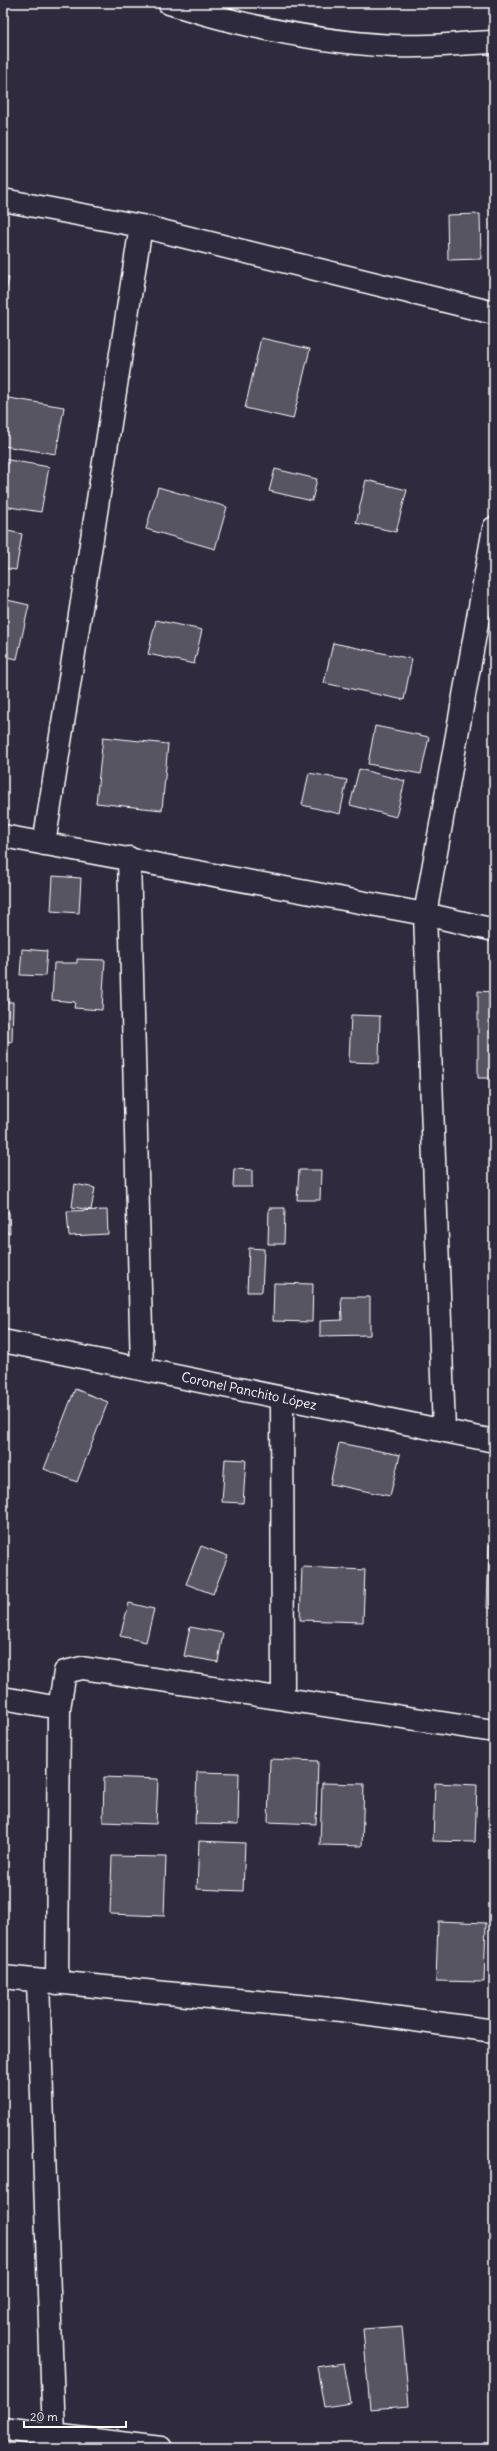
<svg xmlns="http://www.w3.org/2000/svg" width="497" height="2451" viewBox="0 0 497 2451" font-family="Delius,sans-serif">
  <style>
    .building { fill: #595564; stroke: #fff }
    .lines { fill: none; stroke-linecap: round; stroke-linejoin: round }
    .minor-casing { stroke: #fff; stroke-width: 25 }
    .minor { stroke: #2f2a3d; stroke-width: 22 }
    .labels { text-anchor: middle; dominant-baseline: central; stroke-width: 3.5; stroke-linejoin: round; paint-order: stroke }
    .street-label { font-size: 13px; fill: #fff; stroke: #2f2a3d }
  </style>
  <rect width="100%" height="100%" fill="#2f2a3d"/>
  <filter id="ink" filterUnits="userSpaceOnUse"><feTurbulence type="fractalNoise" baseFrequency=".025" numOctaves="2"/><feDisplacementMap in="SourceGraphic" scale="8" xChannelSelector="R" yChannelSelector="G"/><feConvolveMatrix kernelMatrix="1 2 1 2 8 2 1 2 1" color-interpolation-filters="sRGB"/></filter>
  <g filter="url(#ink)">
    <path class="building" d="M480,214L481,259L448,260L447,215Z
      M3,277L9,278L3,303Z
      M261,338L310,349L293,419L245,408Z
      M3,397L64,407L56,454L3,446Z
      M3,459L49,467L41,512L3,506Z
      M275,469L317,479L312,501L269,491Z
      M366,480L407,490L396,532L356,523Z
      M158,487L227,507L215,549L146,529Z
      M3,530L22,534L16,570L3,568Z
      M3,599L29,605L17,659L3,656Z
      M156,620L202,630L194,664L148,654Z
      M333,643L412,659L404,700L324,683Z
      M375,726L429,737L421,774L368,764Z
      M103,737L168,744L162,810L96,803Z
      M359,769L405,781L396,817L350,805Z
      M309,773L347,780L340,814L302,805Z
      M53,876L81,878L79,913L51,911Z
      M22,949L47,951L45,976L20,975Z
      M77,959L105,960L102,1010L74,1008L75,1002L52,1000L54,963H77Z
      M478,991L494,992V1078H478Z
      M3,1002H13L12,1042L3,1041Z
      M351,1015L380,1016L379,1063L349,1062Z
      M234,1169L252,1170V1187H233Z
      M299,1170H321L320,1200H297Z
      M75,1184L95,1188L91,1210L72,1207Z
      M269,1208H285L284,1244H268Z
      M107,1210L108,1234L69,1236L67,1211Z
      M3,1212H9L10,1233H3Z
      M249,1248L264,1249L262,1292H247Z
      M274,1283L313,1284L312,1322L273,1321Z
      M341,1297H370V1335L320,1336V1321L342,1320Z
      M75,1389L108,1402L77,1482L44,1469Z
      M339,1443L400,1455L390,1496L330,1484Z
      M225,1459L246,1460L243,1503L222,1502Z
      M489,1545H494V1608H487Z
      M201,1546L228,1556L213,1594L186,1584Z
      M302,1567L365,1570L363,1622L300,1620Z
      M129,1603L154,1609L146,1642L120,1636Z
      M190,1627L223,1633L218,1662L184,1656Z
      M270,1759L318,1761L316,1824L268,1822Z
      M197,1772L239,1773L238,1825L195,1824Z
      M104,1777L158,1779L156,1824L103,1822Z
      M322,1783L364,1784L362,1846L320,1845Z
      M435,1783L477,1785L475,1842L433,1841Z
      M199,1841L245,1843L243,1891L197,1889Z
      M112,1856L166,1857L164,1916L110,1914Z
      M438,1921L486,1923L484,1982L436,1981Z
      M402,2326L409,2406L370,2409L363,2329Z
      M344,2363L351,2403L324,2407L317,2367Z"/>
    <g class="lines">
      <defs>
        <path id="minor" d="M169,3C242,26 317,42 394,46C427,48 461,43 494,42
          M3,200L141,226L494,313
          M3,836L425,914L494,930
          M44,844L141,226
          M129,858L142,1369
          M3,1341L494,1441
          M282,1398L283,1698
          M444,1430L425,914L494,528
          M3,1698L59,1708
          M3,1977L341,2010L494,2031
          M38,1981L54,2435
          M57,1983L59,1708L65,1672L82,1668L494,1731
          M3,2429L161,2448"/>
      </defs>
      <use href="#minor" class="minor-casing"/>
      <use href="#minor" class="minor"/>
    </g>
  </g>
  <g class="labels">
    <g class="street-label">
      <text transform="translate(249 1391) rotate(12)">Coronel Panchito López</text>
    </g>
  </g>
  <rect width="497" height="2451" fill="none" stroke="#2f2a3d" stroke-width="16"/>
  <rect x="8" y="8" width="481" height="2435" fill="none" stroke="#fff" stroke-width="1.5" filter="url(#ink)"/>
  <path d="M24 2421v6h102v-6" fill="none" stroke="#ffffff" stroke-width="2"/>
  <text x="30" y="2421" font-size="12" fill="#ffffff" stroke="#2f2a3d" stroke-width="3" paint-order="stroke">20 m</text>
</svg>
